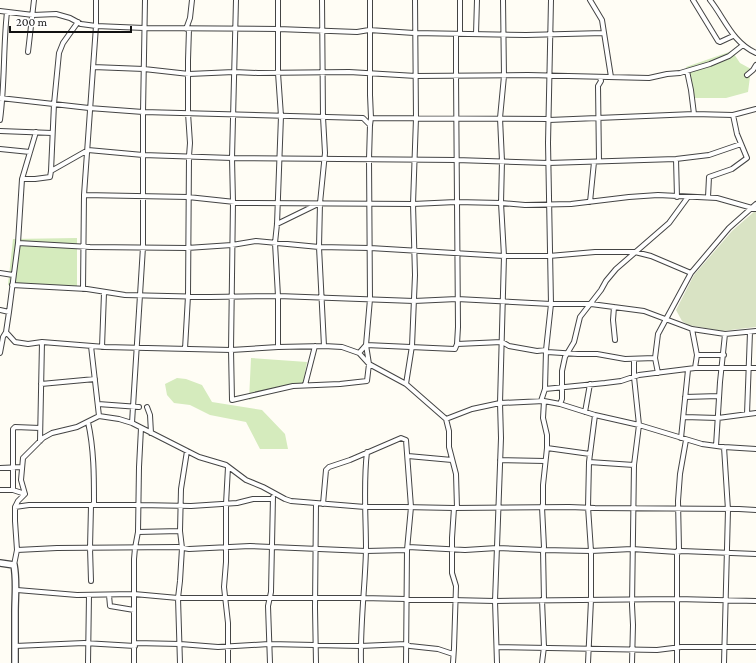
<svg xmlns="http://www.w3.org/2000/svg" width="756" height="663" viewBox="0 0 756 663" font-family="'Crimson Pro',serif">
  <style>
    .green { fill: #d5ebbd }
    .cemetery { fill: #d9e3c4 }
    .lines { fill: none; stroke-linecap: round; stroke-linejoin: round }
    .minor-casing { stroke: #444; stroke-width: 6 }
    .tertiary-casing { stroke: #444; stroke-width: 8 }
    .minor { stroke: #fff; stroke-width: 4 }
    .tertiary { stroke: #fff; stroke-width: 5.5 }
  </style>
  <rect width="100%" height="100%" fill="#fffdf5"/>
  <path class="green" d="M732,51L740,63L751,69L748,92L726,98H695L686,67Z
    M77,238V286L8,285L13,239Z
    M251,358L307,362L303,383L249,400Z
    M177,378L186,379L202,385L212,402L262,410L285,434L288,449H260L246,422L210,415L190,405L174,403L167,395L165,384Z"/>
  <path class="cemetery" d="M756,210V327L722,331L688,325L682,321L676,310L694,275L732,231Z"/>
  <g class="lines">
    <defs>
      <path id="minor" d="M236,0L232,158L233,202L231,350L232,400L293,386L340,384L367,381L369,364L366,345L370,299L369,159L370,125L371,118L370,95V0
        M322,0L323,117L325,153L320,203L319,247L324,346
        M590,0L602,20L611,77
        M693,0L718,41L720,42L733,36
        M710,0C725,19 732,42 756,53
        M0,11L33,15L56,14L70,18L81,24L96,26L144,28L278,29L357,32L369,30L414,33L526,35L604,33
        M186,29L190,18L192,0
        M460,34V0
        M476,34L477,0
        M28,52L34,0
        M93,67L144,69L189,74L234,72L258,73L349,72L416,76L528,75L649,78L667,74L680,73L710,64L729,56L743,45
        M687,71L691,90L694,114
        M747,75L753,70L756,65
        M0,98L89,108L143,112L363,118L370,125
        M371,118L549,119
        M0,120C5,84 3,48 7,12
        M549,120L694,114L733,115L756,109
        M0,131L52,133
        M0,149L30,152
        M676,159L677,197
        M599,161L598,86L601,81L600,77
        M51,171L54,104L59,53L63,43L78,22
        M22,179H35L50,177L51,171L88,150L143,155L232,158L456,160L548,163L676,159L709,155L741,144
        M84,195L188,197L244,203L413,204L456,202L501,203L525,205L571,204L629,197L658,195L717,198L756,209
        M708,197L709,177L732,169L747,158L737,134L733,115
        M590,202L594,162
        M277,224L318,204
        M18,243L90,247L187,248L232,245L256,241L319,247L370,248L504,256H549L595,252H635L651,256L691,273
        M0,273L13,275
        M12,285L87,289L125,295L210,297L278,296L414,301L457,299L551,304H591L644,311L692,329L725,334L756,331
        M83,289L84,195L96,26V0
        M614,307L613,320L615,340
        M0,310L9,312L6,332L15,342L28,344L42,342L105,347L231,350L278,347L324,346L342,347L359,353L369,364L406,384L446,419L449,431V447L456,474L457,508
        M9,312L18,243L22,179L36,132
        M692,329L697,355L695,368
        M457,344L502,342L509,346L537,351L546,350
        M91,346L99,416
        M102,347L104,293
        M278,347V296L275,243L277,224L281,116L278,73V0
        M185,349L188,296L189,156L190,143L188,113V60L189,29
        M547,352L578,354H597L625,359L655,358
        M0,353L3,337L6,332
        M359,353L366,345L455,349L457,344L458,327L456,76V34
        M697,355H724
        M658,373L655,358L658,334L691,273L729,228L756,204
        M41,384L95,379
        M406,384L412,346L415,275L413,204L416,118L415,0
        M305,385L315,346
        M545,389L546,350L551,304L548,143L551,0
        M685,397L719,396
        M541,401L545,389L605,383L621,381L639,375L695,368H756
        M98,404L139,407
        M560,404L562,399V371L565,357L574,342L580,317L601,290L606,281L616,269L669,223L688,197
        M147,407L150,415L151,433
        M585,412L590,384
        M747,414L750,332
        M684,417L718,418L756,413
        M446,419L472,409L500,403L544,401L560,404L595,415L639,425L702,444L724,447L756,449
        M88,422C94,449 94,476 94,503L91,506L90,548L91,581
        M132,423L143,247V112L145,0
        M681,438L688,370
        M40,441L42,342
        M716,446L720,382L725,334
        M724,447L728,510L724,663
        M547,448L590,454
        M408,456L452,460
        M500,460L545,461
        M589,462L634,465
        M0,468L22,467
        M0,490H13L25,494
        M13,490V429L15,427L40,428
        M316,504L315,608L316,663
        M323,504L326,470L329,467L350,460L401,438L406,440L411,507L407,550L406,663
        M15,507L29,505H139L191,506L237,503L253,499H272
        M138,532L180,531
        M408,547L465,550L497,548L543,550L591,551L632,549L677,552L682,551L756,554
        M17,550L57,548L178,547L189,549L250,546L366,551L407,550
        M14,565L17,550L15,521V507L18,501L25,494L21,480L23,458L43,438L52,433L77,427L99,416L119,419L132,423L199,457L226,465L246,480L263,487L285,499L291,501L365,507H403L454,508L569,507L595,508L739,509L756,510
        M17,590L77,595L134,594L178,598H362L495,601L677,599L756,601
        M109,595L110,606L134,610
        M542,600L544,647L542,663
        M544,600L543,550L544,547L542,507L543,504V485L547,448V435L543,418L544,401
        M135,643L180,644L218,647L269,644L360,646L406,644L410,646L438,649L453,654
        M15,646L84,643L135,646
        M497,647L657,650L681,647H756
        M88,663L89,595
        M134,663V559L135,548L138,532L139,467L141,428
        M180,663L178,598L180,581L182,548L180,531L181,489L187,451
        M228,663V623L224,587L226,562V504L228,467
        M270,663L268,606L271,592L273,497
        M361,663C360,625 365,588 366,550C366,517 363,484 367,452
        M453,663L454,648L456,586L452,573V538L454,508
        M497,663L495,601L501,438L500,403L504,256L501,203L502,161L500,118L504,76L503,0
        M588,663L591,600V551L588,507L589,462L595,415
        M632,663L633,625L632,605L634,465L639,425L634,377V359
        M677,663V552L679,549L678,501L680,474L686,440"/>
      <path id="tertiary" d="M0,563L14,565C17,581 15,596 15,612C15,629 15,646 15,663"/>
    </defs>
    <use href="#minor" class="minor-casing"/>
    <use href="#tertiary" class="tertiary-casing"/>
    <use href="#minor" class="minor"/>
    <use href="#tertiary" class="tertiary"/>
  </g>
  <path d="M10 26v6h121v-6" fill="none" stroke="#111111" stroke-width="2"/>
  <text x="16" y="26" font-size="12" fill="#111111" stroke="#ffffff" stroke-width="3" paint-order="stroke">200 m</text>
</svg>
